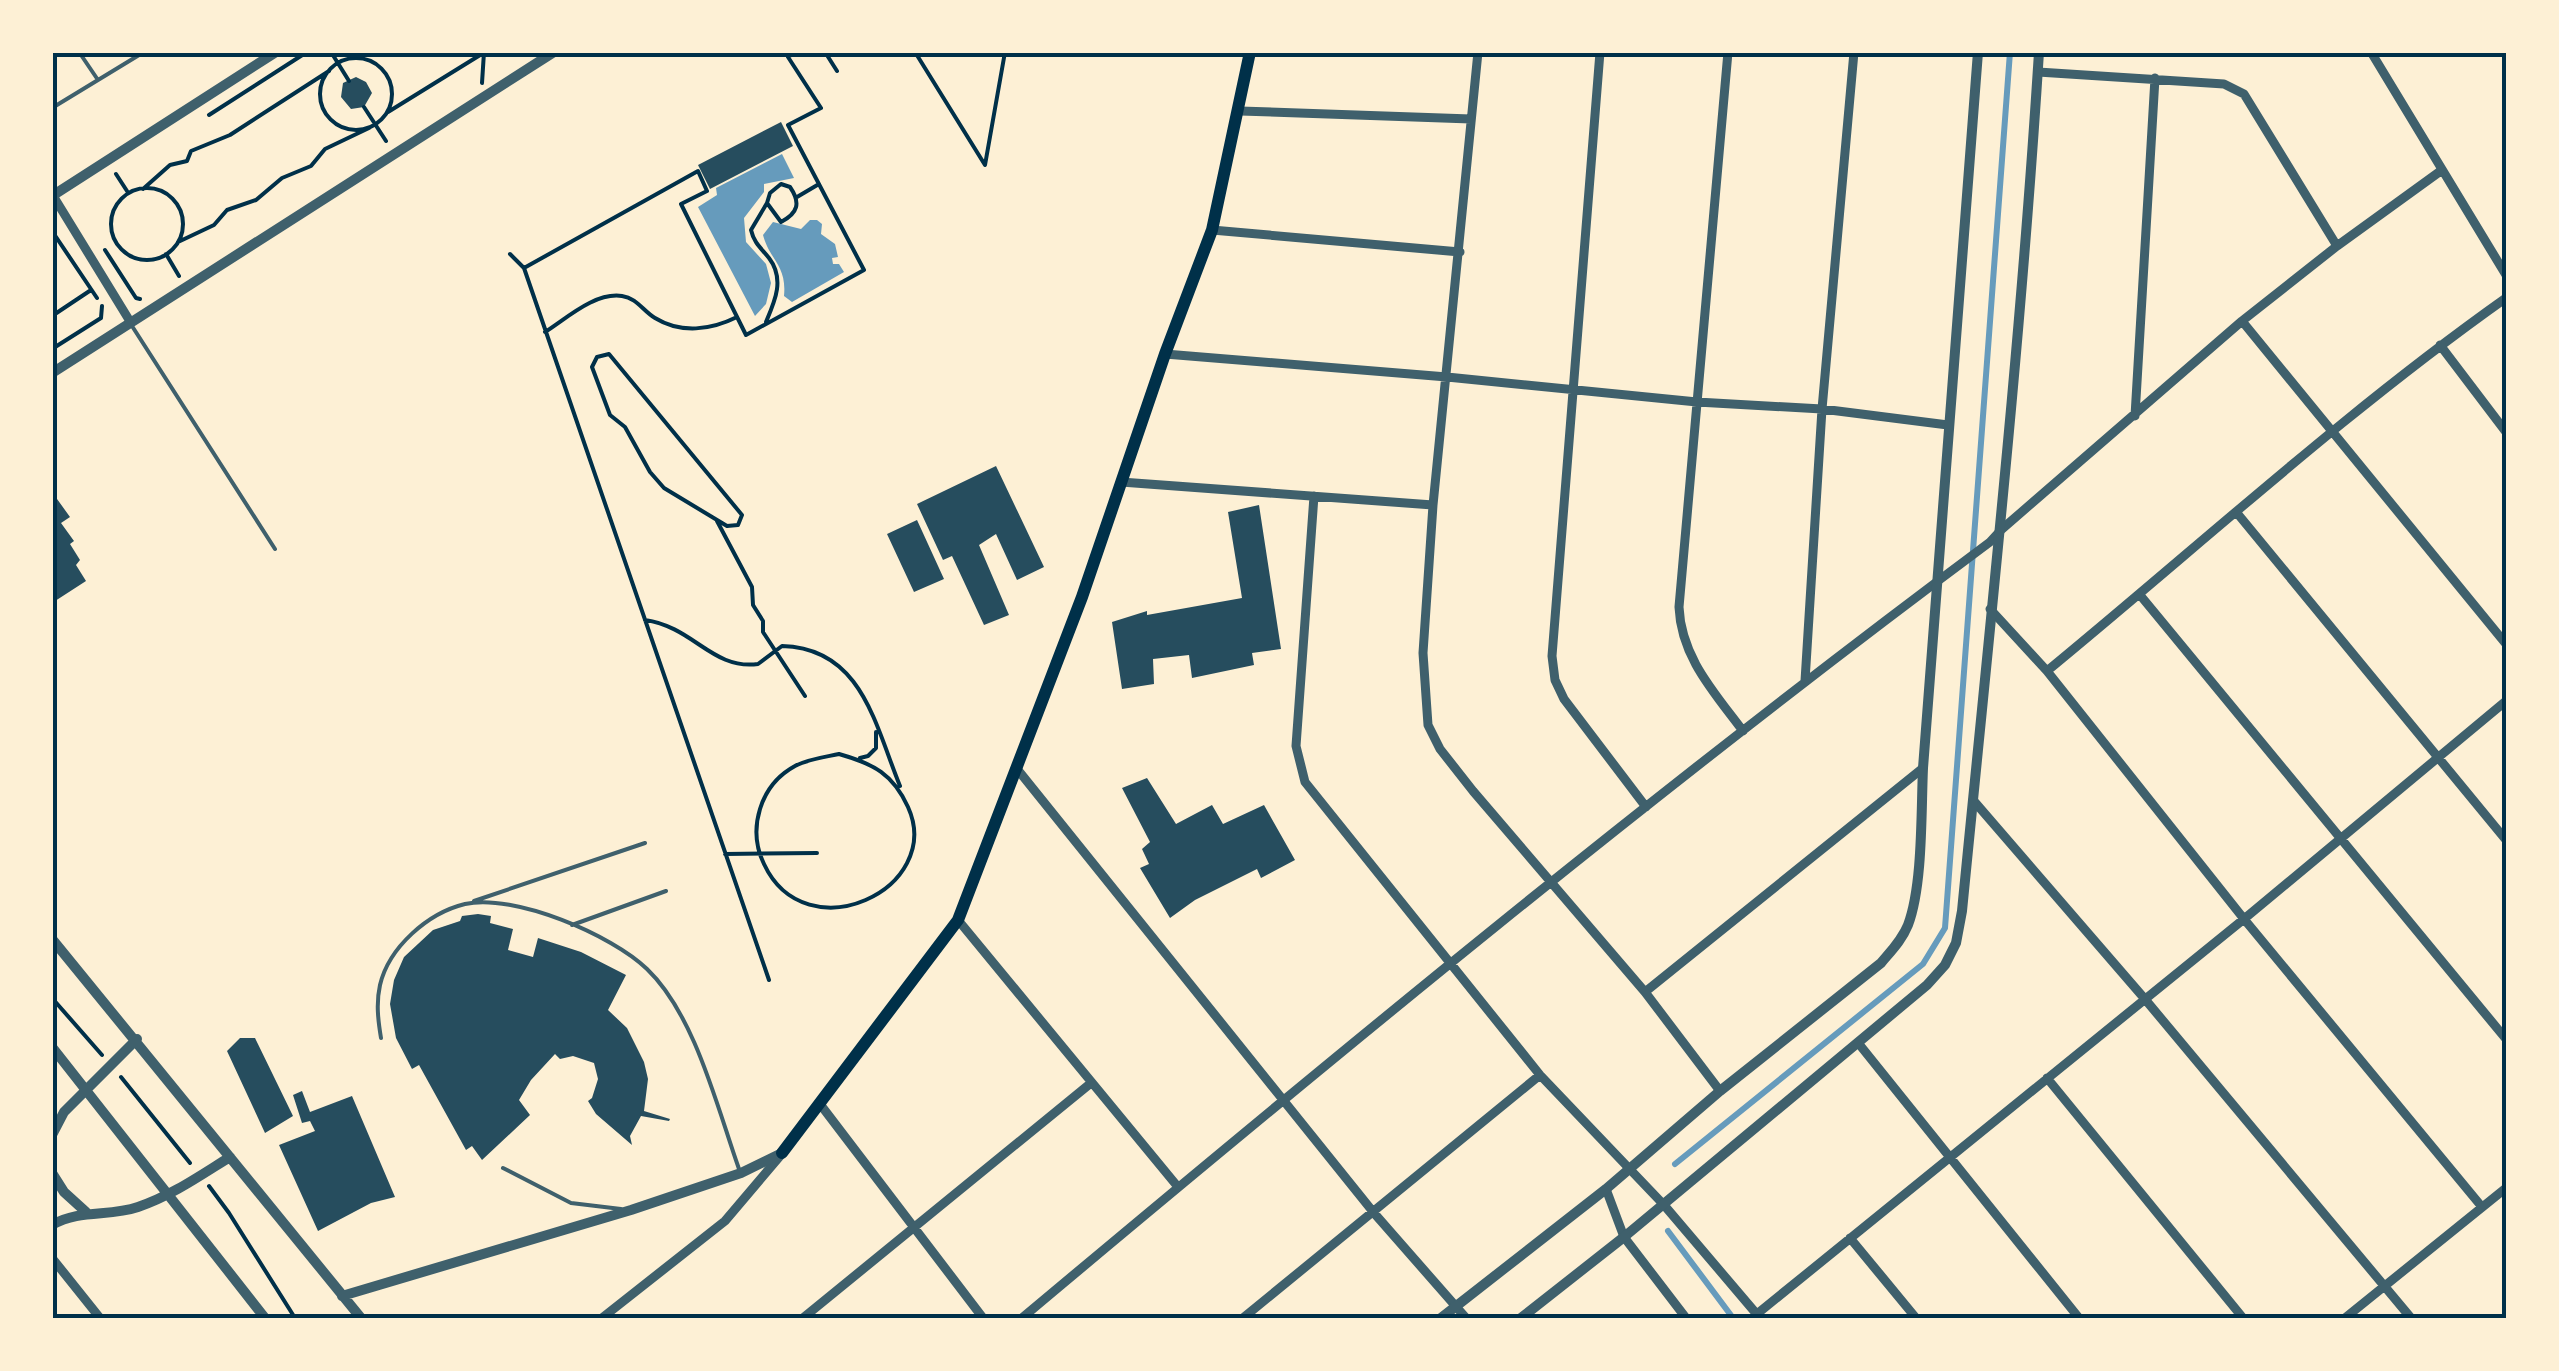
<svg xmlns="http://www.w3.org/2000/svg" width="2559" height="1371" viewBox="0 0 2559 1371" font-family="Rubik,sans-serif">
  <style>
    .water { fill: #669bbc }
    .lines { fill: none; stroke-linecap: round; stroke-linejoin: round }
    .stream { stroke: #669bbc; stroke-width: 6 }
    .building { fill: #264d5e }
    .path { stroke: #003049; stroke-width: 4 }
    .service { stroke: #3f606c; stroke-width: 4 }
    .minor { stroke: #3f606c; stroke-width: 9 }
    .tertiary { stroke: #3f606c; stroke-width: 10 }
    .secondary { stroke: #003049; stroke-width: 12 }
    .neatline { fill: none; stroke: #003049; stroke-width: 4 }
  </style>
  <rect width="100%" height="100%" fill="#fdf0d5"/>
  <path class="water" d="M782,154L794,178L764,184V192L744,218L746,242L766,264L771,283L766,304L755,316L698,207L717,195L716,188Z
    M810,220H817L822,224L821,234L835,244L838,257L832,258L833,264H839L844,272L792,302L784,296C787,265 770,261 763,235L773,222L801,229Z"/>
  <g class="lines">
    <path class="stream" d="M1675,1164L1923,964L1945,928L2010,52
      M1668,1231L1733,1318"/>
  </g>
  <path class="building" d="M356,77L366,82L372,93L364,107L351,109L341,97L343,83Z
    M781,122L793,146L710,189L698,165Z
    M996,466L1044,567L1017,580L996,534L979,545L1009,615L984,625L952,556L943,560L917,504Z
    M52,492L70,517L61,523L74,541L70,544L80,560L76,565L86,581L52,603Z
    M1259,505L1281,649L1252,653L1254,665L1192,678L1189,655L1153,659L1154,684L1122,689L1112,622L1147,611V615L1242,598L1228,512Z
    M917,520L944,579L914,592L887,534Z
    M1147,778L1176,824L1212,805L1223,824L1264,805L1295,860L1261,878L1257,869L1195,900L1170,918L1140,868L1149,864L1142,849L1150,842L1122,788Z
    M478,914L491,916L490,923L513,929L508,950L533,957L538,938L581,952L626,975L608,1010L627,1028L644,1062L648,1079L644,1111L670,1119L669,1121L641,1116L630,1136L632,1145L596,1114L588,1101L592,1098L598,1079L594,1063L573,1056L560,1059L555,1054L531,1080L519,1100L530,1115L482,1160L472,1146L466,1150L419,1065L412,1069L396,1038L390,1004L394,980L404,957L433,930L460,921L462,916Z
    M240,1038H255L293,1116L265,1133L227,1051Z
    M302,1091L310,1112L352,1096L395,1197L371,1203L318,1231L279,1145L315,1131L310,1121L302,1123L293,1095Z"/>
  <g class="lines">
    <path class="path" d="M331,52L349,81
      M825,52L837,71
      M915,52L985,165L1005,52
      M320 94a36 36 0 1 1 72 0a36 36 0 1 1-72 0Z
      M482,83L484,52
      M364,107L386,141
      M388,112L485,52
      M209,115L307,52
      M116,174L127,191
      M781,184L790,187C801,203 798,213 781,222L767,203L770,193Z
      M111 224a36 36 0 1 1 72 0a36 36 0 1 1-72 0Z
      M143,189L170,165L187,161L191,151L230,135L329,71
      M797,197L819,184
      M52,231L97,298
      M178,242L214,225L227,210L256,200L282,178L311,166L325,149L369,128
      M105,250L136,298L140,299
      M166,254L179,276
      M510,254L524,268L769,980
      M524,268L698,171L707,191L681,204L746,335L864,270L788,125L821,108L788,57L795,52
      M52,316L91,290
      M766,322C775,301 785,279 769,258C761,248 754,243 751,230L767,203
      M545,332C567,318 595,292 622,296C637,298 643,311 655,318C681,334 711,330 737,317
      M52,349L101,318L102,306
      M609,354L742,515L738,525L727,526L664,488L650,472L625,427L610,415L592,367L597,357Z
      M717,521L752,587L753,605L763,621V632L805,696
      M645,620C694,627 712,670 758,664L782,646C862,648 875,725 900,786
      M839,754C874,764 893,774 908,807C945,889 806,954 764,864C747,829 760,785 795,766C808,759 825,757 839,754Z
      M860,758L868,756L876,748V732
      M725,854L817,853
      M52,998L102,1055
      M121,1077L190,1163
      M209,1186L229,1213L295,1318"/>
    <path class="service" d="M79,52L98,80
      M52,108L144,52
      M132,326L275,549
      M474,901L645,843
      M572,925L666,891
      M381,1038C378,1020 376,1003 380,985C389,947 428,913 465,904C514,893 612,935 647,969C695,1015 717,1107 739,1169
      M503,1168L571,1203L621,1209"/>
    <path class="minor" d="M1478,52L1433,505L1423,653L1428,725L1440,749L1473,791L1645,992L1720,1091
      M1600,52L1552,656L1555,680L1564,699L1646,807
      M1728,52L1679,607C1681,657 1714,692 1743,731
      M2371,52L2506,275
      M2038,72L2224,84L2244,94L2337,246
      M1240,111L1471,119
      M52,194L131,323
      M1212,230L1460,252
      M2242,321L2506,644
      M2440,345L2506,432
      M1165,354L1447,377L1697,402L1822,409L1948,425
      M2135,416L2155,78
      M1121,482L1433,505
      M1314,496L1296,746L1305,782L1540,1075L1664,1205L1760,1318
      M2237,513L2506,840
      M2140,595L2506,1039
      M1990,609L2047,671L2244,919L2482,1207
      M2047,671C2199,546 2345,412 2506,298
      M1805,681L1822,409L1854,52
      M1018,770L1374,1213L1466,1318
      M1973,800L2144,998L2411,1318
      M958,920L1178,1187
      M1645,992L1923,768
      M1859,1044L2079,1318
      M2047,1078L2243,1318
      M820,1104L983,1318
      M1606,1189L1624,1237L1686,1318
      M1850,1238L1916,1318
      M52,1258L100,1318
      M602,1318L725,1221L780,1156
      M803,1318L1091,1083
      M1022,1318C1338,1053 1658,789 1990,542L2002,529L2242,321L2337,246L2442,170
      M1243,1318L1540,1075
      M1752,1318L2244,919L2506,701
      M2345,1318L2506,1188"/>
    <path class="tertiary" d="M52,196L276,52
      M52,373L554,52
      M52,939L361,1318
      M52,1047L265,1318
      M52,1135L64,1112L137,1039
      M52,1173L64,1192L86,1212
      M52,1225C80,1209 109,1217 138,1207C171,1196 201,1175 230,1157
      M342,1296L631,1210L741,1173L782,1153
      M1441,1318L1606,1189L1720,1091L1881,963C1891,951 1902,940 1908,925C1923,885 1921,812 1923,768L1978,52
      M1521,1318L1624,1237L1927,985L1945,965L1956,943L1962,911C1990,625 2021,339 2039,52"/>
    <path class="secondary" d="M782,1153L958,920L1082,597L1165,354L1212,230L1250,52"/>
  </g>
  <rect width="2559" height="1371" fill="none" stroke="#fdf0d5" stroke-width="110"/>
  <rect x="55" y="55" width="2449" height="1261" class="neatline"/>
</svg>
